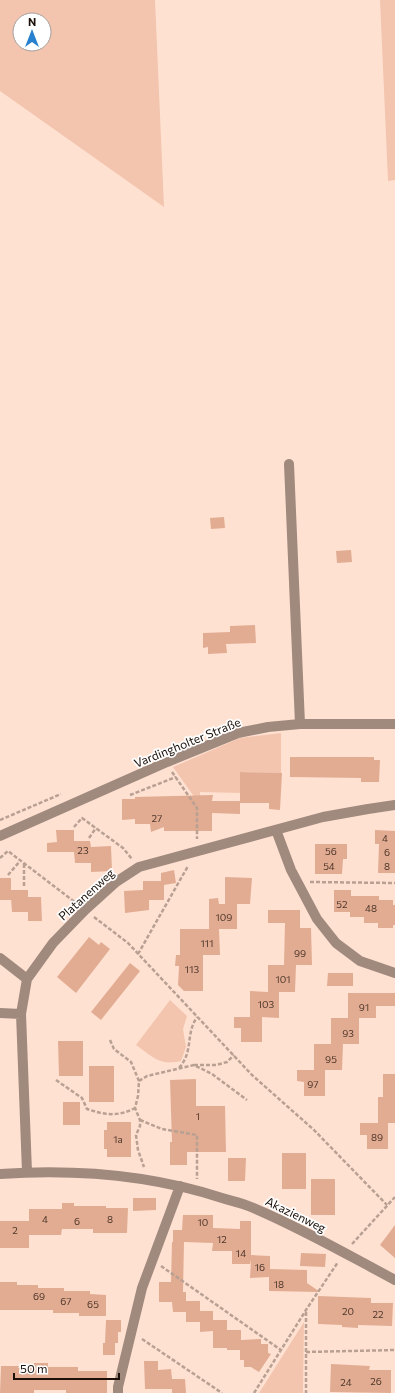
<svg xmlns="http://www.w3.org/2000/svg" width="395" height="1393" viewBox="0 0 395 1393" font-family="Commissioner,sans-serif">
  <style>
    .green { fill: #f3c5af; fill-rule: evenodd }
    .building { fill: #e2ac92 }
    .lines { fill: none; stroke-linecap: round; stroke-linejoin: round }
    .path { stroke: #b8a093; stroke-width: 2.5; stroke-dasharray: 4 2; stroke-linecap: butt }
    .minor { stroke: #a0897d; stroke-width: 10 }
    .labels { text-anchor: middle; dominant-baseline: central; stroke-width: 3.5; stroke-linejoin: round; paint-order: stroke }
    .number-label { font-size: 10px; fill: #4e372b }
    .street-label { font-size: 12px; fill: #1c1009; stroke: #fff }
  </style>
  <rect width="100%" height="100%" fill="#ffe1d2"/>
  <path class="green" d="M0,0H155L164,207L0,91ZM20,20H44V44H20Z
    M380,0H395V180L388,181Z
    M281,733V773L241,772L240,793L200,792V805L173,767L240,738Z
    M170,1000L187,1016L183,1029L186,1047L181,1061C159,1066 153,1057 136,1045Z
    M304,1322L303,1393H259Z"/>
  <path class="building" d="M224,517L225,528L211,529L210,518Z
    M351,550L352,562L337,563L336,551Z
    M255,625L256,643L226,644L227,653L208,654V647L203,648V633L230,632V626Z
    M290,757H374V760H380L379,782H361V778L290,777Z
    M240,772L282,773L280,810L269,809V803H240V814L212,813V831H164V827L151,832L150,824H135V819L122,820V799H135V797L213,795L212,801H240Z
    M56,830H74V841H90L91,847L111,846L112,871L91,872V863H75L74,852H47V843L57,842Z
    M375,830L395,831V873H378L379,844H375Z
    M315,844H347V859H343L342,874H315Z
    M174,870L176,883L164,885V900H149V910L125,913L124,891L143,890V881H161V873Z
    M225,877L252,878L250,904H237V929H219L220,955H203V991H184L178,985L179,966H175L176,955H180V929H209V899L218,898L219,904H225Z
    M0,878H11V890H28V897H41L42,921H28V912H12L11,898L12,900H0Z
    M334,890H351V896H379V900H393V905H395V925H393V928H378V923H364V917H350V912H334Z
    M268,910H300V928H311L312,965H296L295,992H279V1018L262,1017V1042H241V1028H234V1017H250V991L268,992V965H284L285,923H268Z
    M89,937L99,945L101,942L110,949L76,993L57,977Z
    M130,963L140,971L101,1020L91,1012Z
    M328,973H353V986H327Z
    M348,993H395V1006H376V1018H359V1044H343L342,1070H325V1096H304V1082L297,1081V1070H314V1044H331V1018H348Z
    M58,1041H83V1076H59Z
    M89,1066H114V1102H89Z
    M383,1074H395V1123H388V1149H367V1135H360V1123H386H378V1097H383Z
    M196,1079V1106H225L226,1152H187V1165H170V1142H172L170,1080Z
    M63,1102H80V1125H63Z
    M107,1122H131V1157H107V1149H104V1130H107Z
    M282,1153H306V1189H282Z
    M228,1158H246L245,1181H228Z
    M311,1179H335V1215H311Z
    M133,1198H156V1210L133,1211Z
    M62,1203H74V1206H106V1208H128L127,1233H93V1229H62L61,1235H29V1248H0V1221H29V1209H62Z
    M183,1215H213V1228L240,1229V1221H251V1255L270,1256V1269L307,1270V1283L320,1292L269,1291V1277L250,1278L251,1260L250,1264H232V1251H212L213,1243L184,1242L183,1292H186V1312H173L172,1302H159V1282H171L172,1242H173V1230H182Z
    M395,1225V1258L380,1245Z
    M301,1253L326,1254L325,1267L300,1266Z
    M0,1282H17V1285H38V1288H64V1291H90V1294L106,1295V1316H79V1313H53V1310H0Z
    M318,1296L371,1298V1303H393L392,1326L358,1325V1328L342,1327V1325L318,1324Z
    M186,1301H200V1311H213V1320H227V1330H241V1340L261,1339V1344H268V1353L271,1354L259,1372L251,1367H244V1360H240V1350H227V1348H213V1331L200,1332V1322H186Z
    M106,1320H121V1332H118V1343H115V1355H103V1343H105Z
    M144,1361H158V1370L171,1369L172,1379H185L186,1393H172V1389H145Z
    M34,1363H48V1367H78V1371H107V1393H66V1390H34V1393H0L1,1366H34Z
    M331,1364L370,1366L369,1370H391V1393L330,1392Z"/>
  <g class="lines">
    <path class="path" d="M172,772L197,808V839
      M130,795L176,777
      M0,820L61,794
      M74,827L82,818L123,848L132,859
      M89,838L96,828
      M0,858L8,851L76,903
      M24,864V886
      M8,875L21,860
      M310,882L395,883
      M94,917L128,943L252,1075L314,1130L387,1205
      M138,954L188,866
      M110,1040L114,1049L131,1062L139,1081L138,1096L135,1108L140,1120V1126L136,1135L138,1150L144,1167
      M194,1065H216L227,1062L234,1055
      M179,1068C194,1051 185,1035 197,1017
      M56,1080L82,1098L87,1109C104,1115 118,1117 135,1108
      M139,1081L147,1076L194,1065L212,1074L247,1100
      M140,1120L162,1129L197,1135V1179
      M352,1244L395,1197
      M161,1266L281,1350
      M306,1312V1393
      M142,1339L222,1393
      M306,1352L395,1350
      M254,1393L306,1310L338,1262"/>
    <path class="minor" d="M289,464L300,724
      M276,830L291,870L317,919L336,943L360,961L395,973
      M0,836L167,762L238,733L268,727L300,724H395
      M0,958L27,979
      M0,1013L21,1014
      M27,1172L21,1014L27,979L53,943L85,910L116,882L139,867L323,817L368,809L395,805
      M0,1174C74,1169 151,1175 222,1198C232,1201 242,1203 251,1207C301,1228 348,1255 395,1280
      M118,1393V1387L142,1288L180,1186"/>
  </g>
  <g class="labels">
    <g class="number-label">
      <text x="157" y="818">27</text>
      <text x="385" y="838">4</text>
      <text x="83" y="850">23</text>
      <text x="331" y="851">56</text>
      <text x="387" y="852">6</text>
      <text x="329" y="866">54</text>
      <text x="387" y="866">8</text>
      <text x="342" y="904">52</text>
      <text x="371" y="908">48</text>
      <text x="224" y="917">109</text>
      <text x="207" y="943">111</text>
      <text x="300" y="953">99</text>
      <text x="192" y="969">113</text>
      <text x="283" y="979">101</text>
      <text x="266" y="1004">103</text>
      <text x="364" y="1007">91</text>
      <text x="348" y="1033">93</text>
      <text x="331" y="1059">95</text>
      <text x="313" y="1084">97</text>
      <text x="198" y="1116">1</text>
      <text x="377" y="1137">89</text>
      <text x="118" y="1139">1a</text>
      <text x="45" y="1219">4</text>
      <text x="110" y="1219">8</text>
      <text x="77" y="1221">6</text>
      <text x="203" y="1222">10</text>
      <text x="15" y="1230">2</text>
      <text x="222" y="1239">12</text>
      <text x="241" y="1253">14</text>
      <text x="260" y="1267">16</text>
      <text x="279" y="1284">18</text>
      <text x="39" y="1296">69</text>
      <text x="66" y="1301">67</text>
      <text x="93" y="1304">65</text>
      <text x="348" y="1311">20</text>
      <text x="378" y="1314">22</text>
      <text x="376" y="1381">26</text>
      <text x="346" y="1382">24</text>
    </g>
    <g class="street-label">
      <text transform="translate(187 742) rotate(-22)">Vardingholter Straße</text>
      <text transform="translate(86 894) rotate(-42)">Platanenweg</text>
      <text transform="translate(296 1214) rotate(26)">Akazienweg</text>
    </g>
  </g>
  <g transform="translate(32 32)"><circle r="19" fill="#ffffff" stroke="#a49f9d"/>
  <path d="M0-3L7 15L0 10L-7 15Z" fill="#2781ce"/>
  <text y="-6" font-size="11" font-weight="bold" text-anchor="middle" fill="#1c1009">N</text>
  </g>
  <path d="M14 1373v6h105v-6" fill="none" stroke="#1c1009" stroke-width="2"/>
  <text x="20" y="1373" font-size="12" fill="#1c1009" stroke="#ffffff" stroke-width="3" paint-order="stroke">50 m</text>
</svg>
